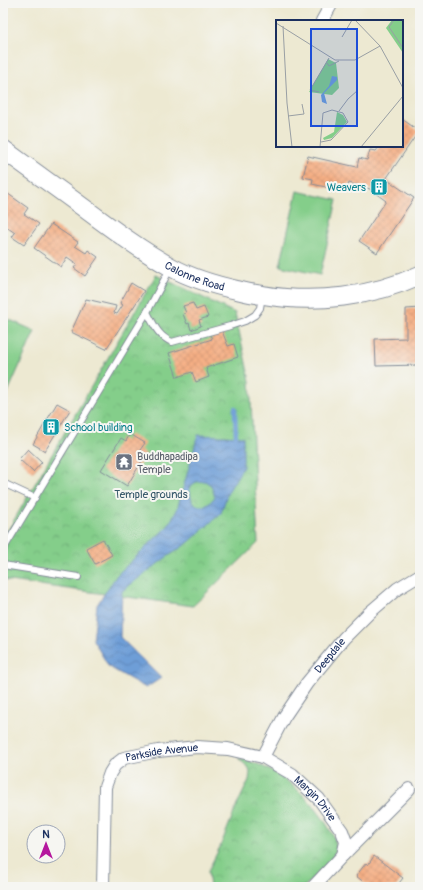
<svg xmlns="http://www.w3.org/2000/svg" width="423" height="890" viewBox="0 0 423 890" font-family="Pangolin,sans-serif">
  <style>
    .park { fill: url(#park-crowns); stroke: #507e74 }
    .pitch { fill: #84ce8a; stroke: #507e74 }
    .water { fill: url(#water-waves); stroke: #44669a; fill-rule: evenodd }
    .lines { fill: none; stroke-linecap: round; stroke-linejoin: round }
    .stream { stroke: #6e9ed7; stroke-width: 4.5 }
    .building { fill: url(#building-cross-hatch) }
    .lane-casing { stroke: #848c98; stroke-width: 8 }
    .street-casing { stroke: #848c98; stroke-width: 14 }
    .secondary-casing { stroke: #848c98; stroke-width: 20 }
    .lane { stroke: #fff; stroke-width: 6 }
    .street { stroke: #fff; stroke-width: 12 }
    .secondary { stroke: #fff; stroke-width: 18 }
    .labels { text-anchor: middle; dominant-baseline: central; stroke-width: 4; stroke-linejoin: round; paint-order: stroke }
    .culture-label { font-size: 11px; fill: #0d838f; stroke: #f6f6f2; text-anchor: end }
    .street-label { font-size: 11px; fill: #1b2f5e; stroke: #f6f6f2 }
    .worship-label { font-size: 11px; fill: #5b616d; stroke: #f6f6f2; text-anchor: start }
    .park-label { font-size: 11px; fill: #355769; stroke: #f6f6f2 }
    .inset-road { fill: none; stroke: #999fa4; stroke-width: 1 }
    .view { fill: #1d4ed8; fill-opacity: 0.15; stroke: #1d4ed8; stroke-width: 2 }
    .inset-edge { fill: none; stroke: #1b2f5e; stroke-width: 2 }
  </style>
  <defs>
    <pattern id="park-crowns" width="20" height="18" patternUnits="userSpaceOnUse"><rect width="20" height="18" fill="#84ce8a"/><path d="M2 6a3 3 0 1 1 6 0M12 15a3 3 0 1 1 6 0" fill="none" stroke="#71b17a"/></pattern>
    <pattern id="water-waves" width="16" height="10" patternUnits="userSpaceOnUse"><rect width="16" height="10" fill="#6e9ed7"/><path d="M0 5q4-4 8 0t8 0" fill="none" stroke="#5a81b2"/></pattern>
    <pattern id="building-cross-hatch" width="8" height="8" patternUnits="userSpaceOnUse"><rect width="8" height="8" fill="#f5af84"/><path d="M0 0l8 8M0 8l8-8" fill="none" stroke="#d19774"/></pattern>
  </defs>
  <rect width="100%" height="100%" fill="#f6f6f2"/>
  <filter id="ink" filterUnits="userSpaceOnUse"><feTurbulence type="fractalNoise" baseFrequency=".025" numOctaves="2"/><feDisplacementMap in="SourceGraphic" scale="8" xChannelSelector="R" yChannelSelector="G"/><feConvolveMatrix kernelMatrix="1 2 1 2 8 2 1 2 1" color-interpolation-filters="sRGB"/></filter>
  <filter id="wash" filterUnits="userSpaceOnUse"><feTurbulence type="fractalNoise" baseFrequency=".012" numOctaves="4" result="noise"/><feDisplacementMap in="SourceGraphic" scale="16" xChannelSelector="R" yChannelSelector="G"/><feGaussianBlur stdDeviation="0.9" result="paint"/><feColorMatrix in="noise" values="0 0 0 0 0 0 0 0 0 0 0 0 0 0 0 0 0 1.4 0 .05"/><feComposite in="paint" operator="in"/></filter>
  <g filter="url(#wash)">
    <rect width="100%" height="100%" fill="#ede9d2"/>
    <path class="park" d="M156,275L235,313L250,381L258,543L193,606L3,580V539Z
      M238,758C275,766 308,794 327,825C332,834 337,840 336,850C335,858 311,880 304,887H210L208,871L220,847L237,805L249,780L250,772L249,768Z"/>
    <path class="pitch" d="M297,191L337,200L320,275L280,266Z
      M3,317L35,331L4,401L3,400Z"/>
    <path class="water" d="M198,435L243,437V467L228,492L221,513L189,542L164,559L122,591L120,637L161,678L146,688L109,667L93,640L97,605L117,575L168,526L177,510ZM205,481L211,485L215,497C207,506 203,510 192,502L189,487L196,482Z"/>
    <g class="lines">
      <path class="stream" d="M235,408L236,441"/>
    </g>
    <g id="blocks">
      <path class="building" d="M402,119L419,131L386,179L414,198L377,253L359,241L386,201L370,189L349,183L347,188L338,186L335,189L312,184L313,179L303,177L308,156L357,167L359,158L367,160L370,150L376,151L380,146H402Z
        M3,185L7,188L4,191L28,208L24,214L39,224L24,245L12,237L15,233L5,226L3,229Z
        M51,224L78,242L75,246L86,253L88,250L98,257L85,276L74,268L77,264L67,257L61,267L34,248Z
        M131,283L144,291L106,349L71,332L86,299L116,306L114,313L117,314L123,305L120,303Z
        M193,303L196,310L204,307L208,317L199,320L201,326L191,330L189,323L187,324L183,314L186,313L183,306Z
        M420,308V365L376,366L375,339L406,338V309Z
        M222,331L228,346L234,344L238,357L206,368L209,377L196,382L192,372L177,377L169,353L212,339L210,335Z
        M57,403L70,410L45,451L33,444Z
        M130,434L145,443L140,450L146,454L127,486L101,470L121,438L126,441Z
        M28,449L42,462L33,472L19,459Z
        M103,539L112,555L95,564L86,548Z
        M374,856L403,878L396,887H370L356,876L366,863L368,865Z"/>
    </g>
  </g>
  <g filter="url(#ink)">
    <use href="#blocks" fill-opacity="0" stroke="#848c98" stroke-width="1"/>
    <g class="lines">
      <defs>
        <path id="lane" d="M147,312C154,325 158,336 172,342L230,326L245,321L255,315L260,308L262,296
          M3,483L35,498
          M3,550L147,312L170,269
          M3,565L78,577"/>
        <g id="street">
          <path d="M322,21L332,3"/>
          <path id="s1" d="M263,757L284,717L307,683L344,638L369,613L397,589L420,575"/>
          <path d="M343,855L409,789"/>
          <path id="s2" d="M103,887L105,787L110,773L115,765L124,758L158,751L197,747L228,749L263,757L292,774L319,799L342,831L346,842L343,855L313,887"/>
        </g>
        <g id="secondary">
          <path id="s3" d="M3,149C31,170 60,190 88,211C115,231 142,251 171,267C191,278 214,285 237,290C245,292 254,294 263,295C315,304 372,297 420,275"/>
        </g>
      </defs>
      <use href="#lane" class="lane-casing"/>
      <use href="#street" class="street-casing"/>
      <use href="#secondary" class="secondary-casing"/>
      <use href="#lane" class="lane"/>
      <use href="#street" class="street"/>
      <use href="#secondary" class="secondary"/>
    </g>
  </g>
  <defs>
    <symbol id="building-square" viewBox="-11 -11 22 22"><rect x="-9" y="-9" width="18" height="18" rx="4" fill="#0f9aa8" stroke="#f6f6f2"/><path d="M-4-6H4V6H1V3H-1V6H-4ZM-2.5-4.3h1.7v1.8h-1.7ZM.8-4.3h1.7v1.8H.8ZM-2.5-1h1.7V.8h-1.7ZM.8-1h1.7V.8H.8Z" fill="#fff"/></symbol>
    <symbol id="temple-square" viewBox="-11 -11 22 22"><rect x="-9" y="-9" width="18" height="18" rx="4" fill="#6b7280" stroke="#f6f6f2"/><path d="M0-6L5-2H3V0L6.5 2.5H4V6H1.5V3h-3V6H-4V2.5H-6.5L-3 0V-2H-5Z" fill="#fff"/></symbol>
  </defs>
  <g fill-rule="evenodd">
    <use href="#building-square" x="369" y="177" width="20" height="20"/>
    <use href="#building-square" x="41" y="417" width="20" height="20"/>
    <use href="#temple-square" x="114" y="452" width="20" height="20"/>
  </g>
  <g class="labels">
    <g class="culture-label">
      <text x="366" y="187">Weavers</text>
      <text x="64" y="427" text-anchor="start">School building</text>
    </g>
    <g class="street-label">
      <text stroke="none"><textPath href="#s3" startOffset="231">Calonne Road</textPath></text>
      <text stroke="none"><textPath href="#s1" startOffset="122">Deepdale</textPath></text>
      <text stroke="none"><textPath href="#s2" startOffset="174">Parkside Avenue</textPath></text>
      <text stroke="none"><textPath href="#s2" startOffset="344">Margin Drive</textPath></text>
    </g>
    <g class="worship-label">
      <text x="137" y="456">Buddhapadipa<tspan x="137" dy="13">Temple</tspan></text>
    </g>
    <g class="park-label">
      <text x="151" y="494">Temple grounds</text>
    </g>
  </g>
  <g transform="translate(276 20)">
    <rect width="127" height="127" fill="#ede9d2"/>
    <path d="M52,39L60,43L63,68L56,75L33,72ZM61,92L67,95L71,102L56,118L48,120L47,118L58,112Z" fill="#84ce8a"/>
    <path d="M116,0H127V33L110,8Z" fill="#84ce8a"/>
    <path d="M56,56L61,57V60L48,73L51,84L46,82L45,75L53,66Z" fill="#6e9ed7"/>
    <path class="inset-road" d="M79,0L104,26L127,68M118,0L113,7L127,28M0,3L59,40H79L104,26M7,6L11,83L16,127M66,17L76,0M51,43L53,46L63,41M43,72L34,70L53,38M63,91L72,79L82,70M12,96L28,94L26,84M44,127L47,93L56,90L67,93L72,102L55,120L45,122M85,127L127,76"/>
    <path class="view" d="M35,9H81V106H35Z"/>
    <rect width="127" height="127" class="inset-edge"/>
  </g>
  <rect width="423" height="890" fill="none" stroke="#f6f6f2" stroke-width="16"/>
  <g transform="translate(46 844)"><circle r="19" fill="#f6f6f2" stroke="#9ea6b7"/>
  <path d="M0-3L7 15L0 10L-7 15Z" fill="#b5179e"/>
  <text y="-6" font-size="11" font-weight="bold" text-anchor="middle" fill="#1b2f5e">N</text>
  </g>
</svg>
